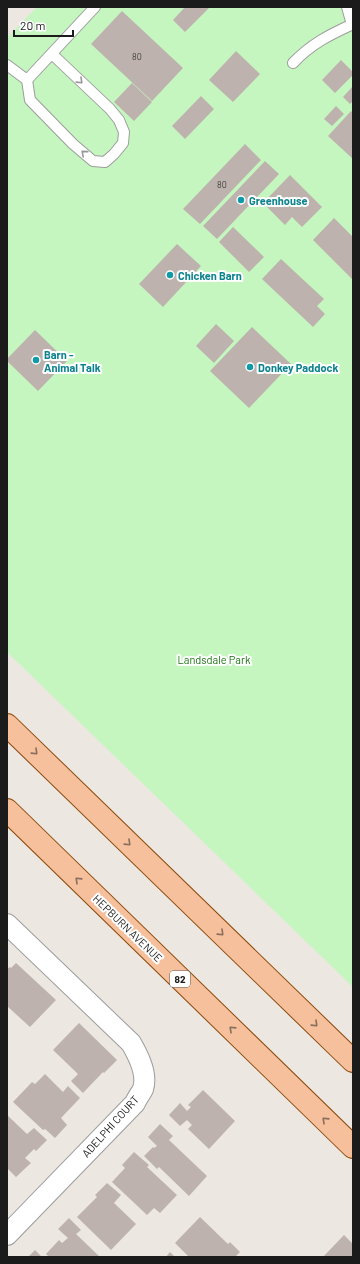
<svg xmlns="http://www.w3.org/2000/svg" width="360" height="1264" viewBox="0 0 360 1264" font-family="Barlow,sans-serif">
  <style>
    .park { fill: #c5f6bf }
    .building { fill: #bdb2ae }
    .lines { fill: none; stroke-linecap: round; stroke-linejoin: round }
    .service-casing { stroke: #9c9c9c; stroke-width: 12 }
    .minor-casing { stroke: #9c9c9c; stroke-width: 22 }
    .primary-casing { stroke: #8b4808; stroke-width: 24 }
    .service { stroke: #fff; stroke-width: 10 }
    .minor { stroke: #fff; stroke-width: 20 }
    .primary { stroke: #f6c09d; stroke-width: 22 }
    .oneway { stroke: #989898 }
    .oneway2 { stroke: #886e5c }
    .culture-dot { fill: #0f9aa8; stroke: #fff; stroke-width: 1.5 }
    .labels { text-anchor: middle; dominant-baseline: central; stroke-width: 4; stroke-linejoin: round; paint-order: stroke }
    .number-label { font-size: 9px; fill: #444140 }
    .shield { fill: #fff; stroke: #5f5f5f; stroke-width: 1 }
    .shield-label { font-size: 10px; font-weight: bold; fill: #1b1b1b }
    .culture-label { font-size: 11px; font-weight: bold; fill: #0d838f; stroke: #fff; text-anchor: start }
    .park-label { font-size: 11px; fill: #1a7211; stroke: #fff }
    .street-label { font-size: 11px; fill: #1b1b1b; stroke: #fff }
  </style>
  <rect width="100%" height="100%" fill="#ece7e1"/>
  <path class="park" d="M37,7H353V987L7,652V38Z"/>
  <path class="building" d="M185,7H210L185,32L173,20Z
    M122,11L183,68L152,101L91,44Z
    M236,51L260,74L233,102L209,80Z
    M341,60L353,72V75L335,93L322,80Z
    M132,83L152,102L134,121L114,102Z
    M353,86V101L350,104L343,97Z
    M201,96L214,109L185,139L172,126Z
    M336,106L344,114L332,126L324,119Z
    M351,111L353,113V159L328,136Z
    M245,144L261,160L200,224L183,209Z
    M265,161L279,174L217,239L203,226Z
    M290,175L322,207L302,227L292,217L285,225L263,203Z
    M334,218L353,237V280L313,240Z
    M233,227L264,257L249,272L219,242Z
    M177,244L201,266L163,307L139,284Z
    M281,259L324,299L317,306L325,314L313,327L262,279Z
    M216,324L234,341L214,363L196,346Z
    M252,327L291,364L249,408L210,371Z
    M35,330L67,361L38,391L7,361V359Z
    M16,963L56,1000L30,1027L7,1006V969L10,967L11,968Z
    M79,1023L117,1060L104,1073L103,1072L83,1093L71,1081L78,1074L53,1050Z
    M45,1074L63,1092L68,1086L80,1098L61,1118L67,1125L55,1138L45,1129L43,1130L13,1102L32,1082L35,1084Z
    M203,1090L235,1121L209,1149L188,1129L192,1125L187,1120L180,1126L169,1115L180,1103L187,1111L191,1107L188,1105Z
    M7,1115L27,1134L34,1128L47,1140L36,1151L34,1149L25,1158L31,1163L16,1177L7,1168Z
    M160,1124L173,1136L169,1140L207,1176L189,1196L159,1167L157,1169L144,1156L153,1147L154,1148L157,1146L148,1137Z
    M134,1152L149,1165L147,1167L177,1195L160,1213L154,1208L147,1215L112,1182L125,1168L122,1165Z
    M107,1183L121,1195L114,1203L136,1224L111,1250L77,1217L97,1197L95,1195Z
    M200,1217L228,1244L230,1242L240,1252L235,1257H189L175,1243Z
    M69,1218L81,1230L76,1234L100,1257H49L46,1254L59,1240L62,1243L68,1238L58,1229Z
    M344,1235L353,1244V1257H323Z
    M35,1250L42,1257H28Z
    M170,1252L175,1257H166Z"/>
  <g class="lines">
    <defs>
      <path id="service" d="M347,7L352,25
        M293,63C311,44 329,35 353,24
        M7,65L27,80L95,7
        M27,80L30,100L73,144L93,161L105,162L114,154L123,143L124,132L119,120L110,109L52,54"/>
      <path id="minor" d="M7,924L131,1043C138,1055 148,1074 143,1089C141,1093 137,1098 135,1103L7,1235"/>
      <path id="primary" d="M7,725L353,1061
        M7,810L353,1147"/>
    </defs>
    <use href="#service" class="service-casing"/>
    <use href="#minor" class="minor-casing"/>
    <use href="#primary" class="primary-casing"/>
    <use href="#service" class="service"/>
    <use href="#minor" class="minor"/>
    <use href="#primary" class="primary"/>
  </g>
  <defs><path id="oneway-chevron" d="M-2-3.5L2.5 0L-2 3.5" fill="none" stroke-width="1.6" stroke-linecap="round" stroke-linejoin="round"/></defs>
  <g class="oneway">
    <use href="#oneway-chevron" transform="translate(80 81) rotate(44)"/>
    <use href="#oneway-chevron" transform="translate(84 153) rotate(-139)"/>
  </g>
  <g class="oneway2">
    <use href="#oneway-chevron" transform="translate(35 752) rotate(44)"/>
    <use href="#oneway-chevron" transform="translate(128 843) rotate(44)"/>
    <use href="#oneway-chevron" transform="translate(78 880) rotate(-136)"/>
    <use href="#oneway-chevron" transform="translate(221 933) rotate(44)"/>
    <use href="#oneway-chevron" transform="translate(315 1024) rotate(44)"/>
    <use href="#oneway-chevron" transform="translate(232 1029) rotate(-136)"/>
    <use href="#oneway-chevron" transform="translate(325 1120) rotate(-136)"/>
  </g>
  <g class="culture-dot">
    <circle cx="241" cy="200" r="4"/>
    <circle cx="170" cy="275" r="4"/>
    <circle cx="36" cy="360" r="4"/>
    <circle cx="250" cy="367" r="4"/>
  </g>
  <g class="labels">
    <g class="number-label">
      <text x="137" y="56">80</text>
      <text x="222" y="184">80</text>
    </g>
    <rect class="shield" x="170" y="971" width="20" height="16" rx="3"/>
    <g class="shield-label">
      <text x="180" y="979">82</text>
    </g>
    <g class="culture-label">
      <text x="249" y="200">Greenhouse</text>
      <text x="178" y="275">Chicken Barn</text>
      <text x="44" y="354">Barn -<tspan x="44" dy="13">Animal Talk</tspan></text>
      <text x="258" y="367">Donkey Paddock</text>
    </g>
    <g class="park-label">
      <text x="214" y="659">Landsdale Park</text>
    </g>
    <g class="street-label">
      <text transform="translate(128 928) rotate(44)">HEPBURN AVENUE</text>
      <text transform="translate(110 1126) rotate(-48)">ADELPHI COURT</text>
    </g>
  </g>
  <rect width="360" height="1264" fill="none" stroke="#1b1b1b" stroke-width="16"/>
  <path d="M14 30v6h59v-6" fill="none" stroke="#1b1b1b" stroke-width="2"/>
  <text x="20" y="30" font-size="12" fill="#1b1b1b" stroke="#ffffff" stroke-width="3" paint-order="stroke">20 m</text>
</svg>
